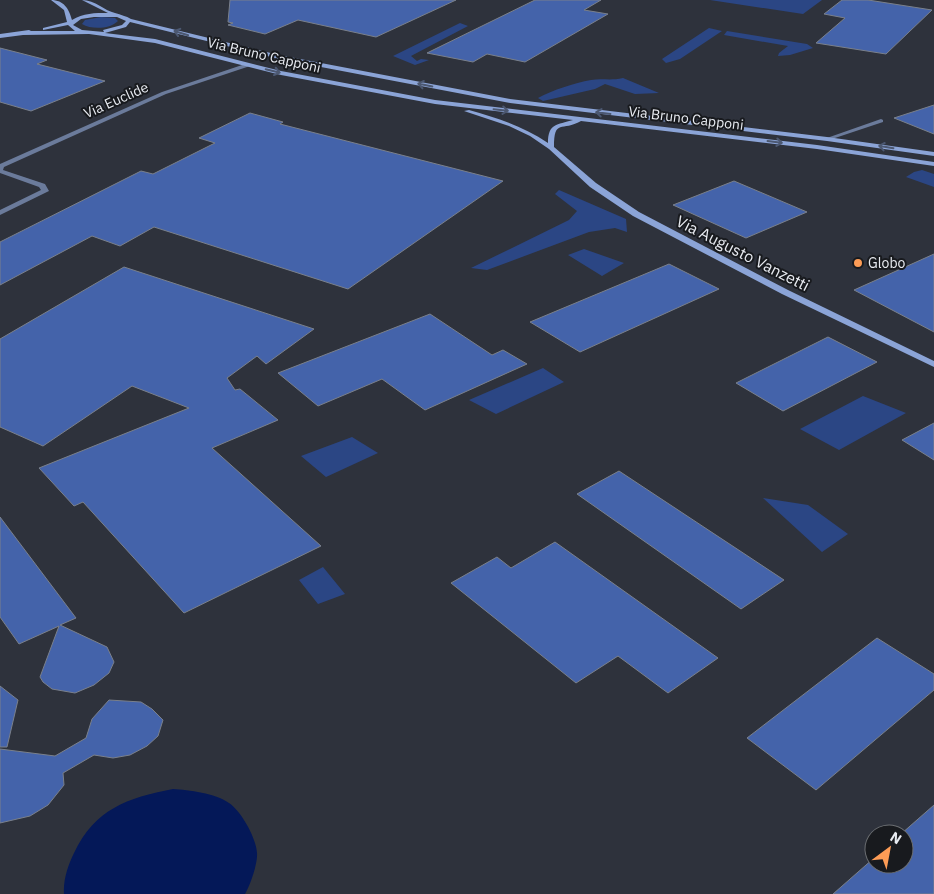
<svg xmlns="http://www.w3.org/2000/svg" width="934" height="894" viewBox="0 0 934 894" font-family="'IBM Plex Sans',sans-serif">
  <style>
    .green { fill: #2b4684 }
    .water { fill: #041858 }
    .building { fill: #4463aa; stroke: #7a808b }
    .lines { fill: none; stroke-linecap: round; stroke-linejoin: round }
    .lane { fill: #6b7b9b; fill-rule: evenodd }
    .street { fill: #6b7b9b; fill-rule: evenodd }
    .secondary { fill: #8ba4d7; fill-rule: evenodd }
    .oneway { stroke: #4c5871 }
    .poi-dot { fill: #fd9c56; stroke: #181a1e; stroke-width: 2 }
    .labels { text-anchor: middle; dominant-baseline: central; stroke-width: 4; stroke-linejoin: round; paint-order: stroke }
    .far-street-label { font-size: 14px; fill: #e8ebf1; stroke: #181a1e }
    .far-poi-label { font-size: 14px; fill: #e8ebf1; stroke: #181a1e; text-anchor: start }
    .street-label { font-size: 16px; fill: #e8ebf1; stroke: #181a1e }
  </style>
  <rect width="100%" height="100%" fill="#2e323c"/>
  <path class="green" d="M710,0H822L803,14Z
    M101,17L115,18L118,21C110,29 92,30 82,24L85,20Z
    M460,23L468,26L411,56L417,61L421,59L429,60L415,65L393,56Z
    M709,28L722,31L680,59L666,63L662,59Z
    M727,31L807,44L813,48L790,55L778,56L779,53L788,46L724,35Z
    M623,78L659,93L635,94L605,84L595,89L543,101L538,98C553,90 574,83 591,80C602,78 610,81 623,78Z
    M922,170L934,174V187L906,177L914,172Z
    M559,190L626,219L627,232L615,228L589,232L487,270L471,268L569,220L577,211L555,194Z
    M584,249L624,263L602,276L568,255Z
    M543,368L564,382L496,414L469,400Z
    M863,396L906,413L839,450L800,429Z
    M352,437L378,453L326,477L301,456Z
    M763,498L808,505L848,534L822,552Z
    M323,567L345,594L318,604L299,580Z"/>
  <path class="water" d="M173,789C189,790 215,793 229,803C242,812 256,838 257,853C258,863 250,886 245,894H64C63,880 68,865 74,853C95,809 127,798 173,789Z"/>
  <path class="building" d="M230,0H456L376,37L298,20L265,34L228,25L233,23L228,22Z
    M535,0H601L584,10L608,14L525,62L487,54L473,62L427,53Z
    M842,0H868L932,10L886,54L816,43L845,18L824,14Z
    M0,48L47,60L37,64L105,81L31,111L0,102Z
    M934,105V134L894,118Z
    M250,113L283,122L280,124L503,181L348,289L154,227L120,246L92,236L0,285V242L141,171L153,174L215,143L199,138Z
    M734,181L807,212L746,238L673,205Z
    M934,254V332L854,290Z
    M669,264L719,289L580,352L530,322Z
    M124,267L314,329L266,364L257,356L227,378L235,390L240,389L278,420L212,448L321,546L184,613L83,502L74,506L39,468L189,408L132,386L43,446L0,427V339Z
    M430,314L492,355L503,350L527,364L425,410L382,379L318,406L278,373Z
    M828,337L877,362L783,411L736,383Z
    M934,423V460L902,440Z
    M619,471L784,580L741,609L577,494Z
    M0,517L76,618L60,625L107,647L114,662L109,673L94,685L75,693L52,689L43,682L40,677L59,626L19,644L0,617Z
    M555,542L718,658L668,693L618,656L576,683L451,583L497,557L511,568Z
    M877,638L934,674V690L816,790L747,738Z
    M0,686L18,700L7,747H0Z
    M109,700L141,702L152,709L163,720L158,736L147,746L130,755L113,758L94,755L63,773L64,785L48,805L30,816L0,823V749L55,756L86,738L92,719Z
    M934,805V894H833L874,858V864H904V834H901Z"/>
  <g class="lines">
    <path class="lane" d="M881,119L883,120V122L829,140L824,139Z"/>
    <path class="street" d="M248,63L251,65L250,66L166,94L4,167L3,170L45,184L49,191L0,215V210L41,190L39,187L0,173V164L162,92Z"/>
    <path class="secondary" d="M51,0C64,0 69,9 72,20C83,13 95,13 108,13L82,0C95,0 105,11 115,13C121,15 126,16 131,19L279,55L510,99L827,137L934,152V156L827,141L510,103L279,59L130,22L126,27L105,33L155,39L281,71L435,100L817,145L934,162V166L817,149L581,121C562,132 554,118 554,147L596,183L639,212L788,290L934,361V367L782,294L633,216L590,187L549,149L530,136L509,126L464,111L469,110C497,118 523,126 548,143C548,123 557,125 573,120L435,104L281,75L155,43L89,34L23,35L0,38V34L29,30L31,31H75L68,25L43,30V28L67,22L64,10ZM94,17H117L126,21L122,25L103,30L104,32L82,30L73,25L81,19Z"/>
  </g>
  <defs><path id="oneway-shaft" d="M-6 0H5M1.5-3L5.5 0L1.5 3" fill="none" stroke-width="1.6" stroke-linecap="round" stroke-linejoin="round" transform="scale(1.25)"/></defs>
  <g class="oneway">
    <use href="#oneway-shaft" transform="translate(181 33) rotate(-163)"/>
    <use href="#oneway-shaft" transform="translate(273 71) rotate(13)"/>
    <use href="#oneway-shaft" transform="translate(425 85) rotate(-169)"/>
    <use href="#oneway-shaft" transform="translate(501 110) rotate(6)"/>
    <use href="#oneway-shaft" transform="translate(603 113) rotate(-173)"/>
    <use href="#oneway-shaft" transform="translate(775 142) rotate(7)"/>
    <use href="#oneway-shaft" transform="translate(886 147) rotate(-171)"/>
  </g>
  <circle class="poi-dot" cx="858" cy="263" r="5"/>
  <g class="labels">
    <g class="far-street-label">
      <text transform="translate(264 55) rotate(13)">Via Bruno Capponi</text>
      <text transform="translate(116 100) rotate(-24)">Via Euclide</text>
      <text transform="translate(686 118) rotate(7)">Via Bruno Capponi</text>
    </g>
    <g class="far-poi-label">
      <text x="868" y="263">Globo</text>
    </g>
    <g class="street-label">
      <text transform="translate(743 253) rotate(27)">Via Augusto Vanzetti</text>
    </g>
  </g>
  <g transform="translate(889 849) rotate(32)"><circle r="24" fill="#181a1e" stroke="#6b6e72"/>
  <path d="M0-4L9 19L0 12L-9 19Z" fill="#fd9c56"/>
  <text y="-8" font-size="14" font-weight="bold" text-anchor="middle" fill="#e8ebf1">N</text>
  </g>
</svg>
